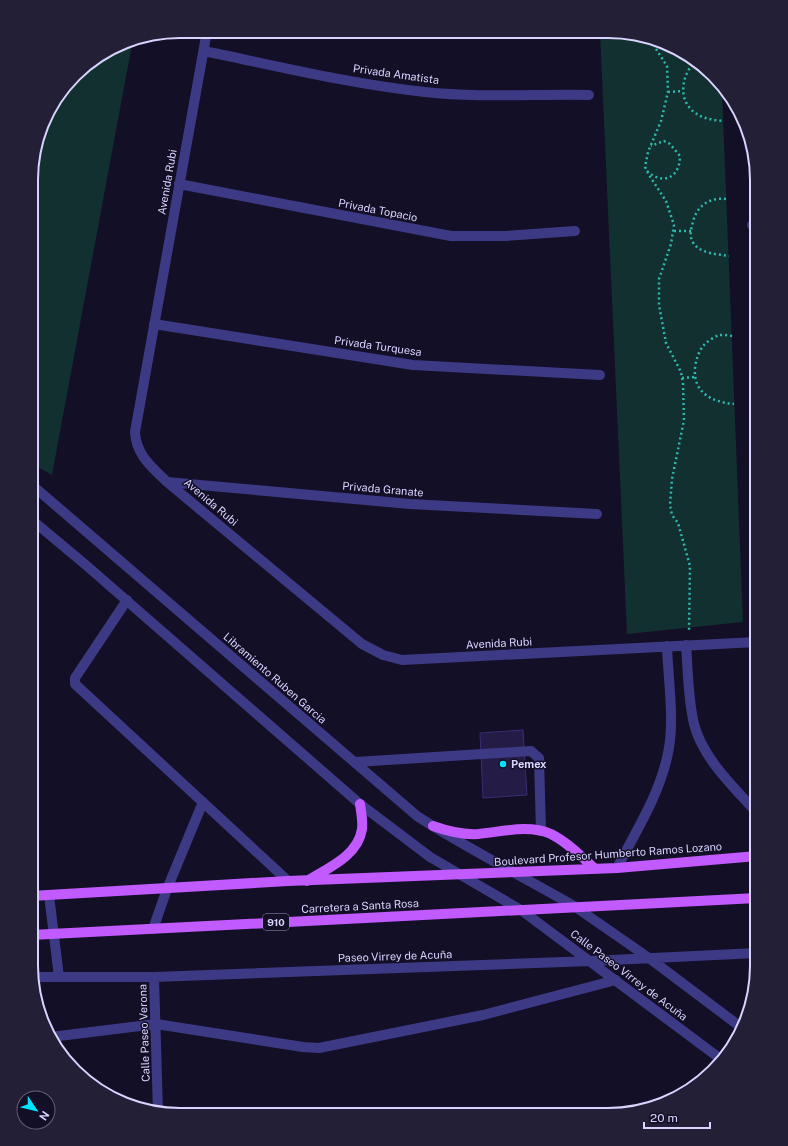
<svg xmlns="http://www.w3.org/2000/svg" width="788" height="1146" viewBox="0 0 788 1146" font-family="'Public Sans',sans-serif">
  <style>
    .green { fill: #12302f }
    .building { fill: #241b47; stroke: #3b2d73 }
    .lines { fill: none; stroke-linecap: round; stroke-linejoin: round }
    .path { stroke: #2fb8b0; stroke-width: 2.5; stroke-dasharray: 2 3; stroke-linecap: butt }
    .service { stroke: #3d3a85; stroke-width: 10 }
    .minor { stroke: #3d3a85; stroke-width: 10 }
    .tertiary { stroke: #3d3a85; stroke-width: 10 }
    .primary { stroke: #c25bff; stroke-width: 10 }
    .poi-dot { fill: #00e5ff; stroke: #130f26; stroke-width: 1.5 }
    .labels { text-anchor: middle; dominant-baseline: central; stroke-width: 3; stroke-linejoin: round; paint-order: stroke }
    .shield { fill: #130f26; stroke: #9e99be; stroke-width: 1 }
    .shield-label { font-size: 10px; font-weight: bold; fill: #d9d4ff }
    .street-label { font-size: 11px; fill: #d9d4ff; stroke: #130f26 }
    .poi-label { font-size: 11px; font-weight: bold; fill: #d9d4ff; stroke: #130f26; text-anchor: start }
    .rim { fill: none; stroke: #d9d4ff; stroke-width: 2 }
  </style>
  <rect width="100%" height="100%" fill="#130f26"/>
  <path class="green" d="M600,32H627L665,42L698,62L722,91L743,622L627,634Z
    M133,39L52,475L32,464V161L51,106L82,68Z"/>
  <path class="building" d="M523,730L527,795L483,798L480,733Z"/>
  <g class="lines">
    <path class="path" d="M656,49L667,66L668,92L661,121L648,152L645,167L649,175L666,201L674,225L671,244L659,279V305L666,343L681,372L683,383L684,420L672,479L670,505L672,515L678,523L690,566L689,631
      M696,61C682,73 677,99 694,112C703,119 713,120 723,121
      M668,92L683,91
      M647,171C664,186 680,177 680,156L670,144L664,141L651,146
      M726,199C707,197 695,208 692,226C690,232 690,239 694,244C702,254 717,254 729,256
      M674,231H691
      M732,336C728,335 723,335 719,335C714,337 708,341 704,345C699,351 696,359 695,368C693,393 712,402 734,404
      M682,378L694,377"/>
    <path class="service" d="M127,600L75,678V684L288,881
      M355,762L531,751L539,758L541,831
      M153,929L167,889L203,802
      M51,1037L156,1024L303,1047L319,1048L483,1015L616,980"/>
    <path class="minor" d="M207,31L135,432C136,455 152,467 167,482L362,644L383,655L402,660L757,642
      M204,51C277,66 350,84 425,92C479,98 534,94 589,95
      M179,184L451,236H506L575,231
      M752,225H757
      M154,324L413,365L600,375
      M167,482L410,504L597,514
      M756,501H757
      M686,645C688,671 688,699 694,724C703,759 734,787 757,813
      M617,868C636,831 660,794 668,753C675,721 668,679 667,646
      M49,895L59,977
      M574,906L649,958L742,1028
      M521,910L722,1060
      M34,977H154L591,961L757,953
      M154,977L158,1113"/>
    <path class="tertiary" d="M32,485L417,816C468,849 522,876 574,906
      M32,520L87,566L360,804L430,857L521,910"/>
    <path class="primary" d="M433,826C447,831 462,835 478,834C501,832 528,824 551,834C567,842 581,856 594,868
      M307,881C328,868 358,856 362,829C363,821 361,811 360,804
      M31,896L288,881L617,868L757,856
      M31,935L757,898"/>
  </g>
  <circle class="poi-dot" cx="503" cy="764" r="4"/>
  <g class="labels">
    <rect class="shield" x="263" y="914" width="26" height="16" rx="3"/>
    <g class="shield-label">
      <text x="276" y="922">910</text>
    </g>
    <g class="street-label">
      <text transform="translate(396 74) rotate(8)">Privada Amatista</text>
      <text transform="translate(167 182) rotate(-80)">Avenida Rubi</text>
      <text transform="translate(378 210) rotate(11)">Privada Topacio</text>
      <text transform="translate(378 346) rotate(8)">Privada Turquesa</text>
      <text transform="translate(383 489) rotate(5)">Privada Granate</text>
      <text transform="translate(211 502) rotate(40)">Avenida Rubi</text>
      <text transform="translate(499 643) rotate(-3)">Avenida Rubi</text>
      <text transform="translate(275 678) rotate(41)">Libramiento Ruben Garcia</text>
      <text transform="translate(608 854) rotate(-4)">Boulevard Profesor Humberto Ramos Lozano</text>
      <text transform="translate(360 906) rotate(-3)">Carretera a Santa Rosa</text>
      <text transform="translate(395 956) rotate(-2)">Paseo Virrey de Acuña</text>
      <text transform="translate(629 975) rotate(37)">Calle Paseo Virrey de Acuña</text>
      <text transform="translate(144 1033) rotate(-92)">Calle Paseo Verona</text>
    </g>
    <g class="poi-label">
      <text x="511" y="764">Pemex</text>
    </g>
  </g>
  <path d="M0 0H788V1146H0ZM180 38H608A142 142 0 0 1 750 180V966A142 142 0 0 1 608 1108H180A142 142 0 0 1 38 966V180A142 142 0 0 1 180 38Z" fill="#231f37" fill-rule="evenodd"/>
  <path class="rim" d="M180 38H608A142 142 0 0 1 750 180V966A142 142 0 0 1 608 1108H180A142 142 0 0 1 38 966V180A142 142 0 0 1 180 38Z"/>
  <g transform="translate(36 1110) rotate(125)"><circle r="19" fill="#130f26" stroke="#625e7d"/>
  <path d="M0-3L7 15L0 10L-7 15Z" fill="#00e5ff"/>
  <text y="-6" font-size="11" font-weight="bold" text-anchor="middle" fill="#d9d4ff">N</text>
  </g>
  <path d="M644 1122v6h66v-6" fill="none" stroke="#d9d4ff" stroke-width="2"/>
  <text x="650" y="1122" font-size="12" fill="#d9d4ff" stroke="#130f26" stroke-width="3" paint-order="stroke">20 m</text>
</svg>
